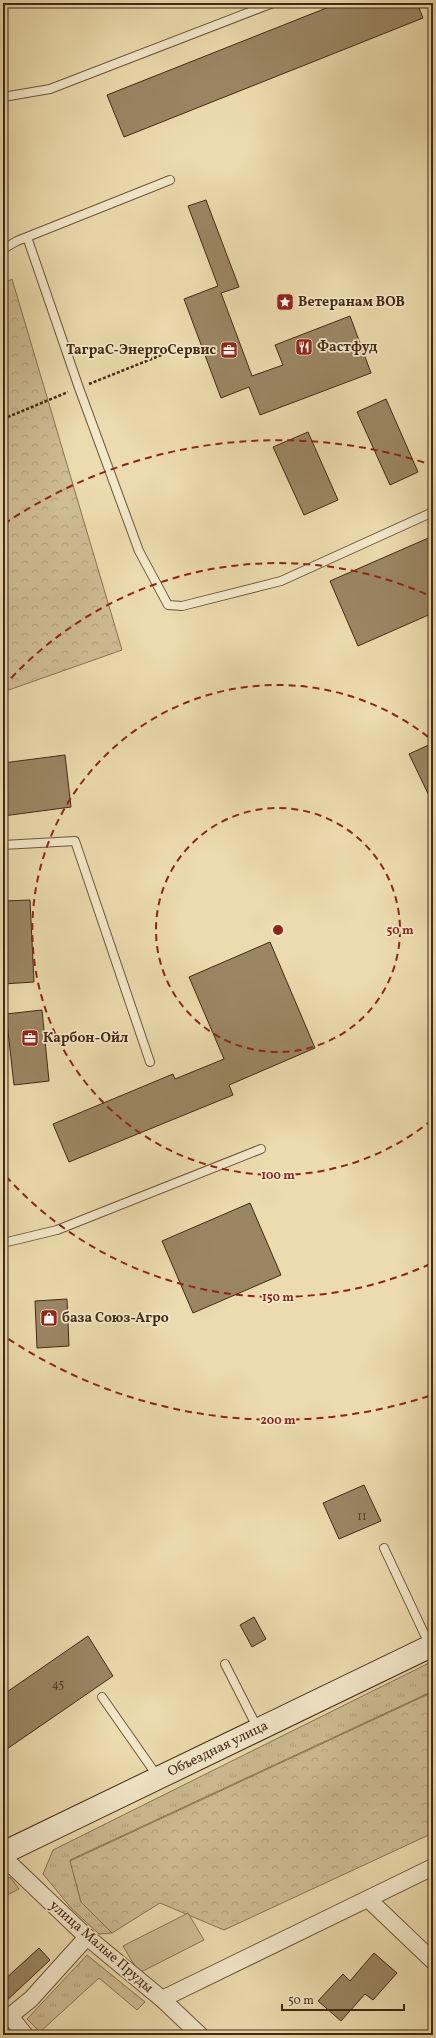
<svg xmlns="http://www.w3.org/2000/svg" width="436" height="2038" viewBox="0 0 436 2038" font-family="Vollkorn,serif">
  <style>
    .grass { fill: url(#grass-tufts); stroke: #897354 }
    .forest { fill: url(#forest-crowns); stroke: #897354 }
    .garden { fill: #cfbd94; stroke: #897354 }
    .building { fill: #9b8664; stroke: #432913 }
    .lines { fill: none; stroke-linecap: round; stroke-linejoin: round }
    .service-casing { stroke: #6d563a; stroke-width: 10 }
    .minor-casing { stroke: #6d563a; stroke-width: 18 }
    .secondary-casing { stroke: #432913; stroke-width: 24 }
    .path { stroke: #432913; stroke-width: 2.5; stroke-dasharray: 3 2; stroke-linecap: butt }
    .service { stroke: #f3e8ca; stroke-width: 8 }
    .minor { stroke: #f3e8ca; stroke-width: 16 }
    .secondary { stroke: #f3e8ca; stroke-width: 22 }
    .ring { fill: none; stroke: #8f2418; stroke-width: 2; stroke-dasharray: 7 5 }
    .labels { text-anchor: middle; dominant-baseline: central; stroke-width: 3.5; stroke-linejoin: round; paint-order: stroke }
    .number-label { font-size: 12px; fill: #594027 }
    .poi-label { font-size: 14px; font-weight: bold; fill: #432913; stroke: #f3e8ca; text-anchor: start }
    .street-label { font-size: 14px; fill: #432913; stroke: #f3e8ca }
    .centre { fill: #8f2418; stroke: #f3e8ca; stroke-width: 2 }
    .ring-label { font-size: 12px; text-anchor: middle; font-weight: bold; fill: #8f2418; stroke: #f3e8ca; stroke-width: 3.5; stroke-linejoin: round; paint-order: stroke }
  </style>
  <defs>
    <pattern id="grass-tufts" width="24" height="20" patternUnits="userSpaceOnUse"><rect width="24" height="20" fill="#cfbd94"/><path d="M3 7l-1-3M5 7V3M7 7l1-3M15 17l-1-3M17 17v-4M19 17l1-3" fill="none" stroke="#b3a27f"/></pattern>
    <pattern id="forest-crowns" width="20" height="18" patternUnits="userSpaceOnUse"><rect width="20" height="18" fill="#cfbd94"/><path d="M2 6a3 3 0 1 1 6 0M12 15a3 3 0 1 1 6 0" fill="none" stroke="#b3a27f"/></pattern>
  </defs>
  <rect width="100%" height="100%" fill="#ecdbae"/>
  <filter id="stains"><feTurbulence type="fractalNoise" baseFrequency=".005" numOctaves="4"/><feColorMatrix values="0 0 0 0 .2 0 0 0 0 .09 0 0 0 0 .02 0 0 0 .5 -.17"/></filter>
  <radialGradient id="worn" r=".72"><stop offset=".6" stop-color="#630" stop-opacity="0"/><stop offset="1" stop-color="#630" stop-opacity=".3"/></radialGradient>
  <path class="grass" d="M433,1661V1691L70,1860L81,1902L112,1933L99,1934L71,1908L43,1874L53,1850Z
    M3,1876L11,1878L19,1889L3,1897Z
    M87,1955L145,2002L137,2010L99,1978L40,2032L27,2019Z"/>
  <path class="forest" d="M12,279L122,650L3,692V284Z
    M433,1692V1833L224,1930L160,1903L112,1933L81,1902L70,1861Z"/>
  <path class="garden" d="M188,1913L204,1940L139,1973L123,1946Z"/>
  <path class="building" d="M339,3H417L423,18L124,137L107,95Z
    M206,200L239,287L221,293L252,376L283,365L275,345L350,316L371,373L260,415L249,387L221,398L184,299L218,286L188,206Z
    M386,399L418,472L390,485L357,412Z
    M308,432L338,500L304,515L273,447Z
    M433,536V613L358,646L330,581Z
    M433,743V804L409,754Z
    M65,755L71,807L3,816V763Z
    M30,900L34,982L3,984V901Z
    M270,942L315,1048L229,1085L233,1095L69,1162L53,1124L173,1074L175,1079L224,1059L189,977Z
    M42,1010L49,1081L14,1085L6,1014Z
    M250,1203L281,1275L193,1313L162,1241Z
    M67,1299L69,1346L37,1348L35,1301Z
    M364,1485L381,1521L339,1539L323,1503Z
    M254,1617L266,1639L252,1647L240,1625Z
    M88,1636L113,1676L4,1751V1694Z
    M39,1948L50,1960L3,2004V1981Z
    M374,1953L397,1973L373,2000L365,1994L341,2021L318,2001L343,1974L350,1981Z"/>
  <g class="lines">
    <defs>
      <path id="service" d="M3,97L50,89L273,3
        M27,237L79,388L139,551L168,605L182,606L281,581L433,512
        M3,249L17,241L170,180
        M3,845L75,841L150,1062
        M3,1243L57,1230L261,1149
        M384,1548L430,1646
        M225,1664L258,1729
        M102,1697L158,1777"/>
      <path id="minor" d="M3,1857L87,1937L162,1999L200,2035
        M368,1899L433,1961
        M162,1999L433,1867
        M25,2035L10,2016L31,1999L87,1937"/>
      <path id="secondary" d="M3,1853L433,1645"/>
    </defs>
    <use href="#service" class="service-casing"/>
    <use href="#minor" class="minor-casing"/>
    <use href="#secondary" class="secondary-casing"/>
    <path class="path" d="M89,384L169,352
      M3,419L68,392"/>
    <use href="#service" class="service"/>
    <use href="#minor" class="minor"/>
    <use href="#secondary" class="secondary"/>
  </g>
  <g class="ring">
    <circle cx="278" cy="930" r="122"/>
    <path d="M432 1120A245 245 0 1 1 432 740"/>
    <path d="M430 1264A367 367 0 0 1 3 1173M3 687A367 367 0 0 1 430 596"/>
    <path d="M429 1396A490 490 0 0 1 4 1336M4 524A490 490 0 0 1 429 464"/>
  </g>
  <defs>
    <symbol id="sight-square" viewBox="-11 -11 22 22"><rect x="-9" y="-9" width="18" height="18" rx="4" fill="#8f2418" stroke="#f3e8ca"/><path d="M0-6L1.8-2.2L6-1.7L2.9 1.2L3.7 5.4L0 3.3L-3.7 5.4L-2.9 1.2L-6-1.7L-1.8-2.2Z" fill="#fff"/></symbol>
    <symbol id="restaurant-square" viewBox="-11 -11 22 22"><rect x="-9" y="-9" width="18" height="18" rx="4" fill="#8f2418" stroke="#f3e8ca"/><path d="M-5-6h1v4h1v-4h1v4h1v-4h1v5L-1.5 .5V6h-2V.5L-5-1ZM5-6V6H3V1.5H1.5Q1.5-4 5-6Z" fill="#fff"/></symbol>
    <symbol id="office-square" viewBox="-11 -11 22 22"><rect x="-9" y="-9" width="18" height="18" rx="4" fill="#8f2418" stroke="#f3e8ca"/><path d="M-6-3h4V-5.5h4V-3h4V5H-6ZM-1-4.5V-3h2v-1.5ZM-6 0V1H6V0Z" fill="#fff"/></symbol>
    <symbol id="shop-square" viewBox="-11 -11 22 22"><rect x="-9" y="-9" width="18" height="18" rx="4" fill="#8f2418" stroke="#f3e8ca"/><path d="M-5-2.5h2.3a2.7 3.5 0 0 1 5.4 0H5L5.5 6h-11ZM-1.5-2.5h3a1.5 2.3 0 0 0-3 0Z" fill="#fff"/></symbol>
  </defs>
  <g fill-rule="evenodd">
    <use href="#sight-square" x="275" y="292" width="20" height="20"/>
    <use href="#restaurant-square" x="294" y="337" width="20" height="20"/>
    <use href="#office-square" x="219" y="340" width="20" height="20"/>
    <use href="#office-square" x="20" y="1028" width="20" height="20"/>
    <use href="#shop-square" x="39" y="1308" width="20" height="20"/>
  </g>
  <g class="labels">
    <g class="number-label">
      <text x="362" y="1517">11</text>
      <text x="58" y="1685">45</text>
    </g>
    <g class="poi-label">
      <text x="298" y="302">Ветеранам ВОВ</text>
      <text x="317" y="347">Фастфуд</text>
      <text x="216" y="350" text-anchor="end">ТаграС-ЭнергоСервис</text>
      <text x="43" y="1038">Карбон-Ойл</text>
      <text x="62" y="1318">база Союз-Агро</text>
    </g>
    <g class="street-label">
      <text transform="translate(218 1749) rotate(-26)">Объездная улица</text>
      <text transform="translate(101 1947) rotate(41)">улица Малые Пруды</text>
    </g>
  </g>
  <circle cx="278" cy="930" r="6" class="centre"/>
  <g class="ring-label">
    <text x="400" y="934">50 m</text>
    <text x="278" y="1179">100 m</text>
    <text x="278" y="1301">150 m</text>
    <text x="278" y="1424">200 m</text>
  </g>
  <rect width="436" height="2038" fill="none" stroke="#ecdbae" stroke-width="16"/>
  <rect x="4" y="4" width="428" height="2030" fill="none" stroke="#432913" stroke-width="2"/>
  <rect x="8" y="8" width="420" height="2022" fill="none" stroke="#432913"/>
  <path d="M282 2004v6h122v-6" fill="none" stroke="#432913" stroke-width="2"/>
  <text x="288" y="2004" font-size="12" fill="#432913" stroke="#f3e8ca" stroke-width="3" paint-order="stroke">50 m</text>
  <rect width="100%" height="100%" filter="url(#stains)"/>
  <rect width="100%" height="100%" fill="url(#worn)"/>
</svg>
